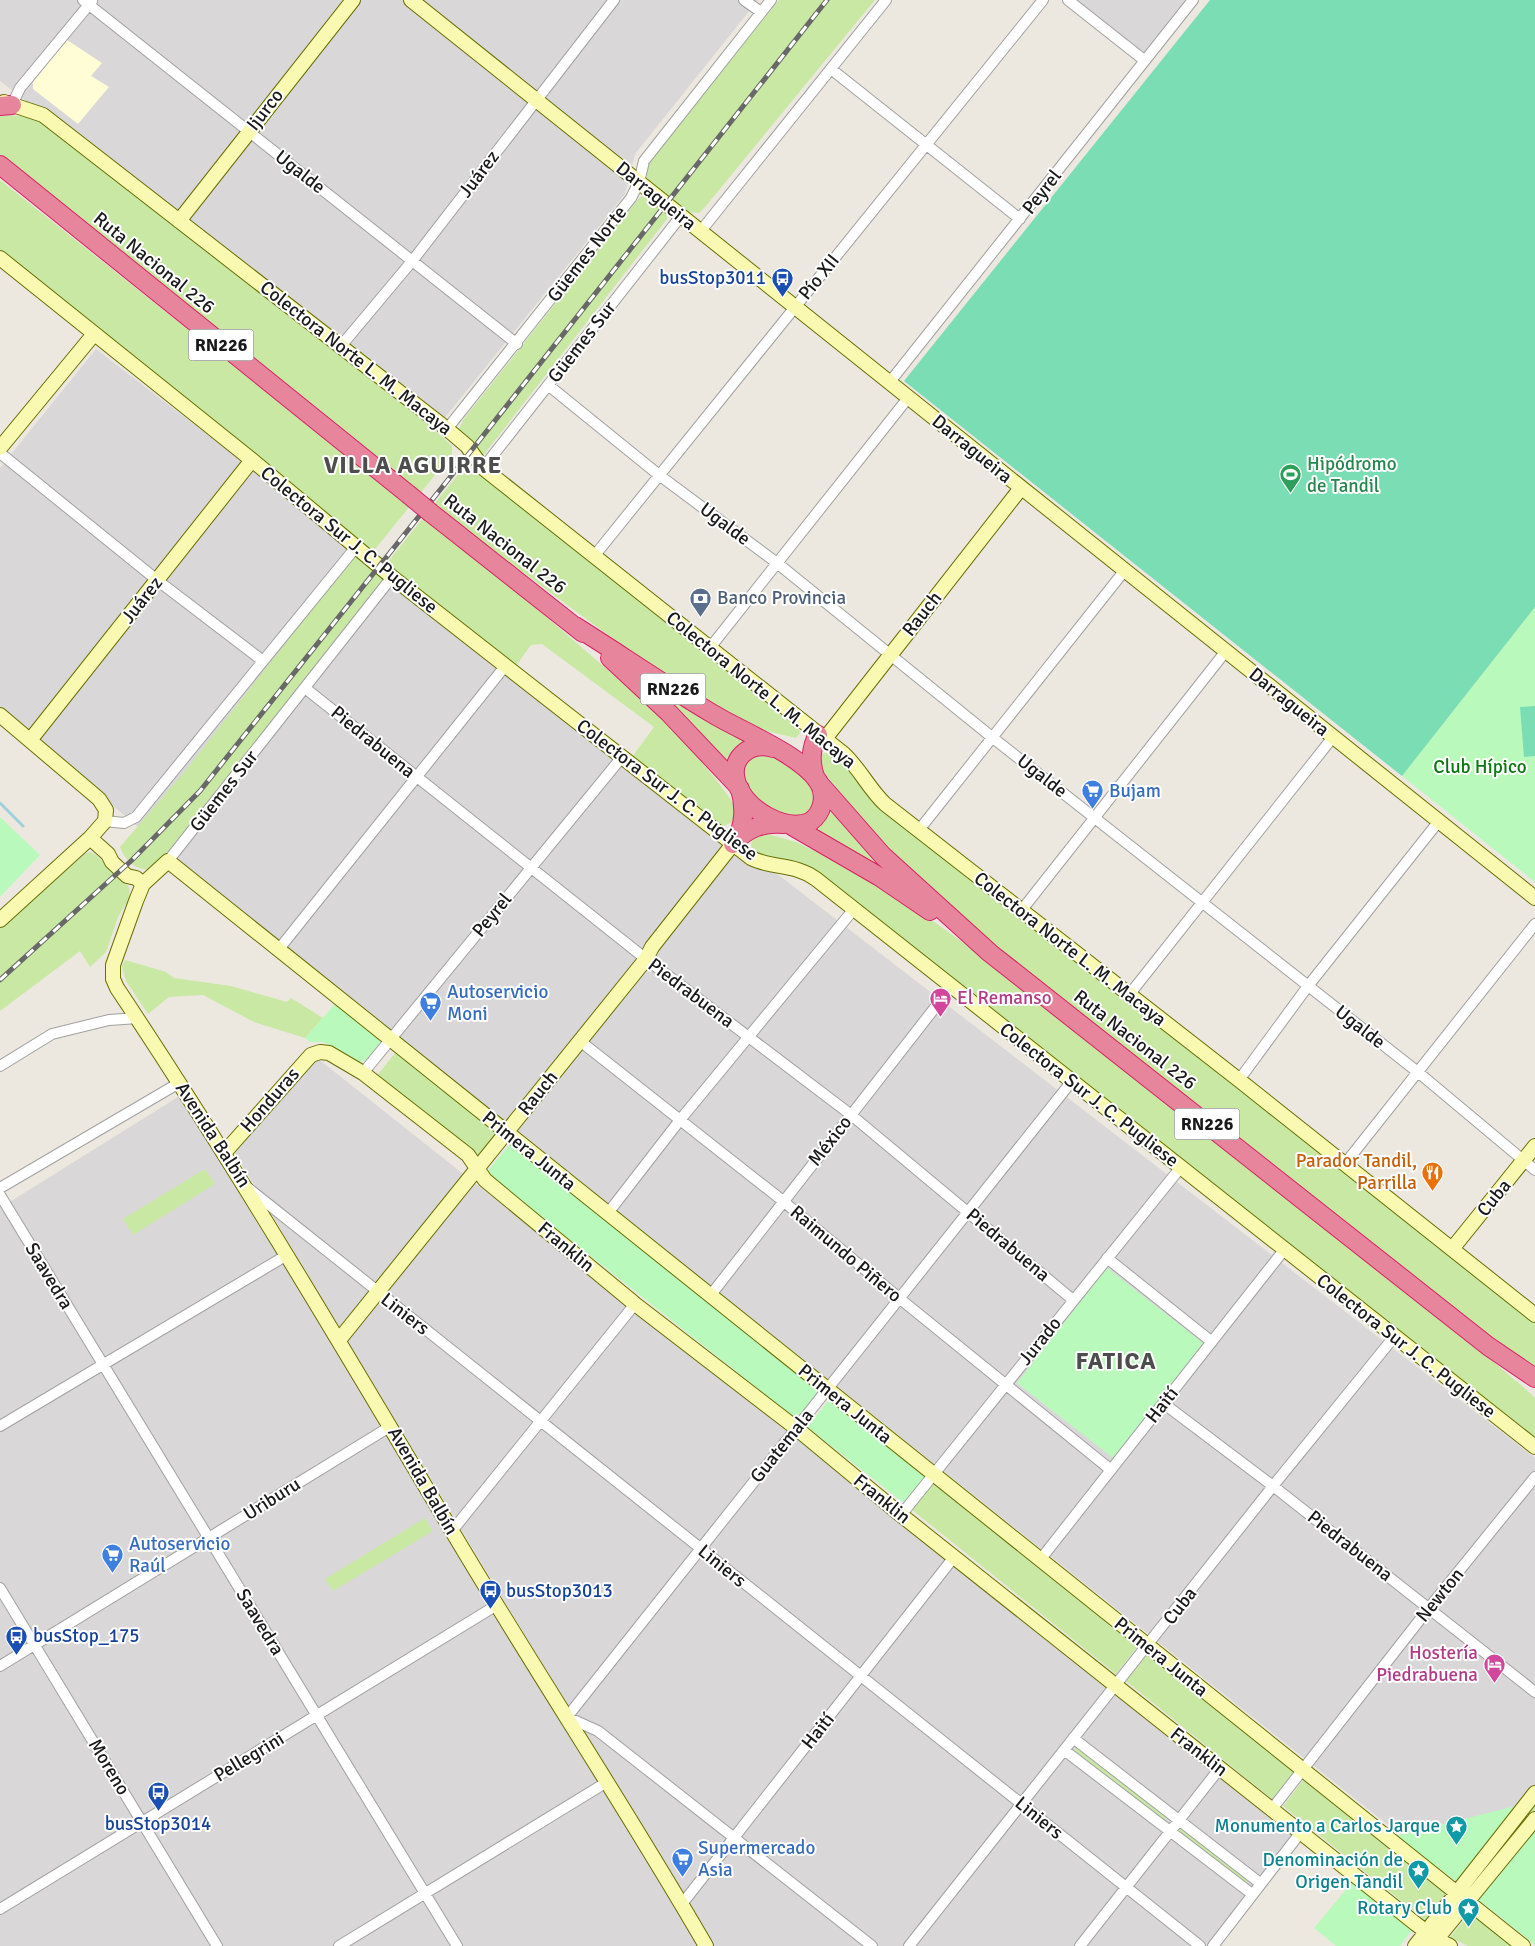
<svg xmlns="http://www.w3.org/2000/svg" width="1535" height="1946" viewBox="0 0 1535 1946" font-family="Signika,sans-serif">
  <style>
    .residential { fill: #d9d7d7 }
    .education { fill: #fffdd6 }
    .grass { fill: #c8e8a4 }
    .park { fill: #baf9bc }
    .pitch { fill: #7bddb4 }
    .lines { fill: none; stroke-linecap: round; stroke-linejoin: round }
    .stream { stroke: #9fd0db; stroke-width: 3 }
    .street-casing { stroke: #a1a1a1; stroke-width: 12 }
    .secondary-casing { stroke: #686f04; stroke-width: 16 }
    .highway-casing { stroke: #d52267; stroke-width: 20 }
    .street { stroke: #fff; stroke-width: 10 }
    .secondary { stroke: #f9f9b1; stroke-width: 14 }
    .highway { stroke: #e6859b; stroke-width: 18 }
    .rail-casing { stroke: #686868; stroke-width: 5 }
    .rail { stroke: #fff; stroke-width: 3; stroke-dasharray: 9; stroke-linecap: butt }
    .highway-bridge-casing { stroke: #d52267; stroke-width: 20; stroke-linecap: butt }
    .highway-bridge { stroke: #e6859b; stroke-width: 18 }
    .labels { text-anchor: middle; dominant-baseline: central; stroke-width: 4; stroke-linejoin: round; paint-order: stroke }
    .shield { fill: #fff; stroke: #5f5f5f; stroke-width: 1 }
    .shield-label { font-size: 18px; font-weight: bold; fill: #1a1a1a }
    .street-label { font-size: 19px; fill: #1a1a1a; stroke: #fff }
    .transit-label { font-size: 19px; fill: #164399; stroke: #fff; text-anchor: start }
    .leisure-label { font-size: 19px; fill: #27864d; stroke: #fff; text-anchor: start }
    .service-label { font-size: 19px; fill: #4e5e75; stroke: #fff; text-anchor: start }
    .park-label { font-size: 19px; fill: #0a770f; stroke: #fff }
    .shop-label { font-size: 19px; fill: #366cbe; stroke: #fff; text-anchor: start }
    .hotel-label { font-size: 19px; fill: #b23c85; stroke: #fff; text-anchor: start }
    .food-label { font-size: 19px; fill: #c56008; stroke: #fff; text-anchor: end }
    .culture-label { font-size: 19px; fill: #0d838f; stroke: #fff; text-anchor: end }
    .district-label { font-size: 24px; font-weight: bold; letter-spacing: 1px; fill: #4d4d4d; stroke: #fff }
  </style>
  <rect width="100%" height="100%" fill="#ece8df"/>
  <path class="residential" d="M0,0H758L635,154L625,194L443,420L0,81Z
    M1070,0H1192L1144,60Z
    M96,349L1535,1458V1942L181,864L0,709V468Z
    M317,1058L1294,1833L1206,1946H712L234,1152Z
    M186,1092L708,1946H0V1208Z"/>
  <path class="education" d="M67,40L102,63L91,76L109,87L78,124L33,89V82Z"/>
  <path class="grass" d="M779,0H875L705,207L699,213L688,212L648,179L645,172L647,165Z
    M0,115L25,116L38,119L420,417L452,446V454L372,553L0,250V180L366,471L0,157Z
    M643,196H648L667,213V219L482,457L458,431L463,420L639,198Z
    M465,466L471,471L475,467L798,726L800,733L796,738L762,730L737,718L683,687L612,638L436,508L427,518C481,562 535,606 587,652C644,701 696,747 738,810L733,822L723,826L718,825L632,757L654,727L542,644L531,645L515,667L387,563Z
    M357,556L385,578L164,858L151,870C136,870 125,861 120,847L185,771L351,560Z
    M636,669L752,740L728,771Z
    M766,751C779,758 815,778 816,794C816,800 813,808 811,813L789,820L756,798L741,777L746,758Z
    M827,752L852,770L878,804L1535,1323V1370L1494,1342L995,946L886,847L819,767V756Z
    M829,799L934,908L810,829Z
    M764,833L796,842L840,863L937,924L1024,986L1476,1347L1530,1393L1535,1398V1443L825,880L753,853L751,844L756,835Z
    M90,852L96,855L129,887L130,897L118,917L106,952L90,967L80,951L0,1011V928L85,854Z
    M125,960L166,972L174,978L231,986L287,1002L291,998L323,1018L305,1038L254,1022L203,995L169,997L148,1014L126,981L122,966Z
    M395,1053L499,1135L481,1158L376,1077Z
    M205,1169L215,1184L133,1235L123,1219Z
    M933,1482L1138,1646L1116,1674L911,1509Z
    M425,1518L433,1531L333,1591L325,1579Z
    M1149,1653L1295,1771L1272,1799L1126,1681Z
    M1078,1745L1168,1815L1163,1821L1073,1751Z
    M1305,1778L1447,1892L1425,1920L1283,1806Z
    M1535,1804V1810L1474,1887L1472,1885Z
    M1182,1825L1250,1879L1246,1884L1177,1831Z
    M1472,1911L1516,1946H1468L1450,1937Z"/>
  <path class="park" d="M1535,607V882L1402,776Z
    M0,817L40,855L0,897Z
    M335,1004L381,1040C380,1052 369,1062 357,1062L323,1042H310L305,1038Z
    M510,1144L820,1390L796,1419L486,1173Z
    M1107,1268L1203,1343L1113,1458L1017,1383Z
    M830,1399L926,1475L904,1503L807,1427Z
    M1516,1806L1457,1882L1396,1836Z
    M1535,1831V1945L1479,1900Z
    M1354,1880L1414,1928L1400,1946H1336L1314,1928Z"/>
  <path class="pitch" d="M1210,0H1535V607L1402,776L904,381Z
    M1535,706V756L1524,757L1520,707Z"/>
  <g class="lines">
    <path class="stream" d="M0,803L23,826"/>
    <defs>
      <path id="street" d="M83,0L517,344
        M744,0L761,12
        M1068,0L1144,60
        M831,69L1020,219
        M12,105L20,88L92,1
        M700,232L886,0
        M341,346L413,260L614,0
        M889,383L1193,0
        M548,385L659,475L777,563L993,738L1419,1073L1535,1170
        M447,429L631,198L639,182L644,161L771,0
        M0,453L157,580L263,661
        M483,468L681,216
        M595,555L1043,0
        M709,649L908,398
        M305,688L646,959L850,1114L1073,1300
        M105,821L124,823L136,817L356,547
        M919,830L1125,570
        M168,861L392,577
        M1021,911L1226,651
        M279,949L506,665
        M1129,995L1333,737
        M580,1041L783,1201L899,1298L1111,1470
        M0,1066L52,1034L109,1020L138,1018
        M363,1073L622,757
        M1239,1080L1308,986L1439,821
        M1344,1165L1535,924
        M0,1188L179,1083
        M248,1188L1200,1946
        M0,1195L457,1946
        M608,1213L680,1120L854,909
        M1107,1258L1212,1342
        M710,1296L951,987
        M1163,1403L1273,1486L1535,1692
        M0,1426L287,1255
        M901,1515L1181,1167
        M452,1531L635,1304
        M1040,1560L1284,1250
        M0,1588L217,1946
        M0,1666L391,1426
        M1073,1738L1260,1883
        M1064,1750L1252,1894
        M1272,1809L1429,1608L1535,1477
        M682,1904L954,1557
        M0,1909L497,1605
        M339,1946L607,1782
        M872,1946L598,1731L567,1717L1072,1081
        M909,1946L1273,1486L1394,1337
        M1080,1946L1220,1768
        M1213,1946L1301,1832"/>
      <path id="secondary" d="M411,0L1535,898
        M4,102L43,115L447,429L467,446L483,468L844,754C860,769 869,789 885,804L1239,1080L1535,1315
        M179,221L353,0
        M0,258L252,460L392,577L751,858C773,869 794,863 816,879L1535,1447
        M0,448L94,334
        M0,715L99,799L106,810L105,821L90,838L0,920
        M31,739L252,460
        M824,740L1021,488
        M90,838L108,854L112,862L127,876L136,878L143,884
        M224,1153L311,1055L320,1052L329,1053L363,1073L468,1155L485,1180L635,1304L796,1428L901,1515L1416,1924L1436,1939L1450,1946
        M1452,1249L1535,1146
        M339,1340L646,959L652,947L733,844
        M706,1946C625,1806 535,1671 452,1531C343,1348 235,1165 117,988L113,979V965L136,901L143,884L168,861L1523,1946
        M1415,1946L1535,1793
        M1431,1946L1535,1819"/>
      <path id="highway" d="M0,106L12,105
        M0,165L408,494
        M431,513L583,633
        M575,626C621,655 666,686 713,714C743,732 799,754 818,781C827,795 823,813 810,822C784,832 747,810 737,784C728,759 749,741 773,748
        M610,658L669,713L738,786
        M816,779C810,765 810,748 818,735
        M818,782L883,856L990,953L1488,1346L1535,1378
        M792,826L880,877L930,911
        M735,841C745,826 745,806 740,789
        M733,844C747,828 763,822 784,824"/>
    </defs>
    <use href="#street" class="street-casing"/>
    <use href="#secondary" class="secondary-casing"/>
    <use href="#highway" class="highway-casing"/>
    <use href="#street" class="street"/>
    <use href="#secondary" class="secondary"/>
    <use href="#highway" class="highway"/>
    <defs>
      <path id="rail" d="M0,980L132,860L200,791L471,451L827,0"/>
    </defs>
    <use href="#rail" class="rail-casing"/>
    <use href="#rail" class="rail"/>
    <defs>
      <path id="highway-bridge" d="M408,494L431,513"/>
    </defs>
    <use href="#highway-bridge" class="highway-bridge-casing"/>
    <use href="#highway-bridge" class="highway-bridge"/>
  </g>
  <defs>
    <symbol id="bus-pin" viewBox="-11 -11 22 30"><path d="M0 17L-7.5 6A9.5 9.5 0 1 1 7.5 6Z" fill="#1a4fb4" stroke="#fff"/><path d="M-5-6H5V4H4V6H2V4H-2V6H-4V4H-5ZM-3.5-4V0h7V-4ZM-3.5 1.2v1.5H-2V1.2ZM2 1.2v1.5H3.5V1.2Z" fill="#fff"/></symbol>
    <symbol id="stadium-pin" viewBox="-11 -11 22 30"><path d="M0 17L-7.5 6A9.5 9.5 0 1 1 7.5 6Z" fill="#2e9e5b" stroke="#fff"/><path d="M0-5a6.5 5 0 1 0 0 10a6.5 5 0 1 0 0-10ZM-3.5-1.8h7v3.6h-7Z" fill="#fff"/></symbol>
    <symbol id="bank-pin" viewBox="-11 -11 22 30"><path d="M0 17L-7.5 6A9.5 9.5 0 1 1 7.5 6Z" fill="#5c6f8a" stroke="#fff"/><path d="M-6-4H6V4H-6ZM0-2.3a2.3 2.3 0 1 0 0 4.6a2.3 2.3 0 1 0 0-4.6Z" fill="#fff"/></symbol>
    <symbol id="supermarket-pin" viewBox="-11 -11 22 30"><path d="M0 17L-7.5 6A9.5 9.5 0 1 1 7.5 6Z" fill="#3f7fe0" stroke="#fff"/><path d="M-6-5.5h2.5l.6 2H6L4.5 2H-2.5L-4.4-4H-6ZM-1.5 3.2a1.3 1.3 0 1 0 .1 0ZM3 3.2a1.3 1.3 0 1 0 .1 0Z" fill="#fff"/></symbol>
    <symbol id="hotel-pin" viewBox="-11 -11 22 30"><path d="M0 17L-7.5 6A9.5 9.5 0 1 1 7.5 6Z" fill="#d1479c" stroke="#fff"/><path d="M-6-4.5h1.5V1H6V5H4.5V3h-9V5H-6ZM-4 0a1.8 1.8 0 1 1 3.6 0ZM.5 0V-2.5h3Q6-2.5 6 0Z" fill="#fff"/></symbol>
    <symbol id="restaurant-pin" viewBox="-11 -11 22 30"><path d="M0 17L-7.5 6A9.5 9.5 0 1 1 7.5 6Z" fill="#e8710a" stroke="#fff"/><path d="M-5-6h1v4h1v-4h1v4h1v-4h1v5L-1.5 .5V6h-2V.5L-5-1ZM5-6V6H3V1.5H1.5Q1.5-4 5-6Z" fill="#fff"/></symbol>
    <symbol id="sight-pin" viewBox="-11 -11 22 30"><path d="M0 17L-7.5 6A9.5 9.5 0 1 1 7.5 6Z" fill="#0f9aa8" stroke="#fff"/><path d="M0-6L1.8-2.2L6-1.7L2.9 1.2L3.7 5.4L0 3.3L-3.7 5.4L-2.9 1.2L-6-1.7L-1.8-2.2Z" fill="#fff"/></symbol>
  </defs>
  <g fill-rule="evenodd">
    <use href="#bus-pin" x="770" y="266" width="25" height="34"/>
    <use href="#stadium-pin" x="1278" y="462" width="25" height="34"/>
    <use href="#bank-pin" x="688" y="586" width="25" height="34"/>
    <use href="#supermarket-pin" x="1080" y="778" width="25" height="34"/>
    <use href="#hotel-pin" x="928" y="986" width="25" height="34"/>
    <use href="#supermarket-pin" x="418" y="990" width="25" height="34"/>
    <use href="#restaurant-pin" x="1420" y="1160" width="25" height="34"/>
    <use href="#supermarket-pin" x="100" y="1542" width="25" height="34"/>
    <use href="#bus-pin" x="478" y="1578" width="25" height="34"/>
    <use href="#bus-pin" x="4" y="1624" width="25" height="34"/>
    <use href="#hotel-pin" x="1482" y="1652" width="25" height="34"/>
    <use href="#bus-pin" x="146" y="1780" width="25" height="34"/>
    <use href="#sight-pin" x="1444" y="1814" width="25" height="34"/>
    <use href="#supermarket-pin" x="670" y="1846" width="25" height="34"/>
    <use href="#sight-pin" x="1406" y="1858" width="25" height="34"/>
    <use href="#sight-pin" x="1456" y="1896" width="25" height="34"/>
  </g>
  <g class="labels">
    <g class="shield">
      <rect x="188.5" y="329.5" width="65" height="31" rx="4"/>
      <rect x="640.5" y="673.5" width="65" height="31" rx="4"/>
      <rect x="1174.5" y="1108.5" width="65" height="31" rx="4"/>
    </g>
    <g class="shield-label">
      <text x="221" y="345">RN226</text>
      <text x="673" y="689">RN226</text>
      <text x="1207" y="1124">RN226</text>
    </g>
    <g class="street-label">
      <text transform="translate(265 110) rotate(-52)">Ijurco</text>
      <text transform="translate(300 172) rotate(38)">Ugalde</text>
      <text transform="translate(479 174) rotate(-53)">Juárez</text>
      <text transform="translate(1042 192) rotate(-52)">Peyrel</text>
      <text transform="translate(656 196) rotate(39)">Darragueira</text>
      <text transform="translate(587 254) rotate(-52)">Güemes Norte</text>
      <text transform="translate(154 263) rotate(39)">Ruta Nacional 226</text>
      <text transform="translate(819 277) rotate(-51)">Pío XII</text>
      <text transform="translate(582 342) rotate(-52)">Güemes Sur</text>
      <text transform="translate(356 358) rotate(38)">Colectora Norte L. M. Macaya</text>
      <text transform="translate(972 449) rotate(39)">Darragueira</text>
      <text transform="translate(725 524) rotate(37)">Ugalde</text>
      <text transform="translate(349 540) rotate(39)">Colectora Sur J. C. Pugliese</text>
      <text transform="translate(505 544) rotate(38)">Ruta Nacional 226</text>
      <text transform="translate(142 600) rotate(-52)">Juárez</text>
      <text transform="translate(922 614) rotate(-52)">Rauch</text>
      <text transform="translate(761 690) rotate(39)">Colectora Norte L. M. Macaya</text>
      <text transform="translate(1289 702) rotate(39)">Darragueira</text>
      <text transform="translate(373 742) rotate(39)">Piedrabuena</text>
      <text transform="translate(1042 776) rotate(38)">Ugalde</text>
      <text transform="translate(667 790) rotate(37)">Colectora Sur J. C. Pugliese</text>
      <text transform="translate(224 791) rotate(-52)">Güemes Sur</text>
      <text transform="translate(492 915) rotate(-51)">Peyrel</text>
      <text transform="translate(1070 949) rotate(38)">Colectora Norte L. M. Macaya</text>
      <text transform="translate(691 993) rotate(37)">Piedrabuena</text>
      <text transform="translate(1360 1027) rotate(38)">Ugalde</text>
      <text transform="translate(1135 1040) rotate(38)">Ruta Nacional 226</text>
      <text transform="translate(538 1093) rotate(-51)">Rauch</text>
      <text transform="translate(1089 1095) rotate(38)">Colectora Sur J. C. Pugliese</text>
      <text transform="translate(270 1100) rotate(-49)">Honduras</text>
      <text transform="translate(213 1135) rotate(57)">Avenida Balbín</text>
      <text transform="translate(830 1141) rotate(-52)">México</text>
      <text transform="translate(529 1151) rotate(39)">Primera Junta</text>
      <text transform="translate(1494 1198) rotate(-51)">Cuba</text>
      <text transform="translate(1008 1245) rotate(40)">Piedrabuena</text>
      <text transform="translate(566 1247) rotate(40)">Franklin</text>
      <text transform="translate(846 1254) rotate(40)">Raimundo Piñero</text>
      <text transform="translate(49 1276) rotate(59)">Saavedra</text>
      <text transform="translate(405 1314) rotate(38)">Liniers</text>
      <text transform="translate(1040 1341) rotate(-51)">Jurado</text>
      <text transform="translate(1406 1346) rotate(38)">Colectora Sur J. C. Pugliese</text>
      <text transform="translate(845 1404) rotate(39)">Primera Junta</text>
      <text transform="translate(1162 1405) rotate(-52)">Haití</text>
      <text transform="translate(782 1446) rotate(-51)">Guatemala</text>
      <text transform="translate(423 1481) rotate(60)">Avenida Balbín</text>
      <text transform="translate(272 1499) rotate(-32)">Uriburu</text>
      <text transform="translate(882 1499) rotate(39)">Franklin</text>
      <text transform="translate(1350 1546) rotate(38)">Piedrabuena</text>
      <text transform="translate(722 1566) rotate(39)">Liniers</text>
      <text transform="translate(1440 1595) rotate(-51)">Newton</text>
      <text transform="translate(1180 1606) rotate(-52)">Cuba</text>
      <text transform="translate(260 1622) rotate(59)">Saavedra</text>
      <text transform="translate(1161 1657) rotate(39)">Primera Junta</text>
      <text transform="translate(818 1731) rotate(-52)">Haití</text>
      <text transform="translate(1199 1752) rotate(38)">Franklin</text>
      <text transform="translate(249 1757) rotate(-31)">Pellegrini</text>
      <text transform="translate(109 1767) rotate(59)">Moreno</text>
      <text transform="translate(1039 1818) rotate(39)">Liniers</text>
    </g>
    <g class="transit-label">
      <text x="766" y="278" text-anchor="end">busStop3011</text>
      <text x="506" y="1591">busStop3013</text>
      <text x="33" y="1636">busStop_175</text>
      <text x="158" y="1824" text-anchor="middle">busStop3014</text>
    </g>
    <g class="leisure-label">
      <text x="1307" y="464">Hipódromo<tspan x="1307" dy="22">de Tandil</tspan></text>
    </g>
    <g class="service-label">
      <text x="717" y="598">Banco Provincia</text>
    </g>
    <g class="park-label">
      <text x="1480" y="767">Club Hípico</text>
    </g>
    <g class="shop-label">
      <text x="1109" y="791">Bujam</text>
      <text x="447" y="992">Autoservicio<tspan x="447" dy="22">Moni</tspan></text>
      <text x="129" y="1544">Autoservicio<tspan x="129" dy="22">Raúl</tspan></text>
      <text x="698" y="1848">Supermercado<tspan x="698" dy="22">Asia</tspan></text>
    </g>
    <g class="hotel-label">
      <text x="957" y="998">El Remanso</text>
      <text x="1478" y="1653" text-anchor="end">Hostería<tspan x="1478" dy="22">Piedrabuena</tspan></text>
    </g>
    <g class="food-label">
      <text x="1417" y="1161">Parador Tandil,<tspan x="1417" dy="22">Parrilla</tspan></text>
    </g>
    <g class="culture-label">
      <text x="1440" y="1826">Monumento a Carlos Jarque</text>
      <text x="1403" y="1860">Denominación de<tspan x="1403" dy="22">Origen Tandil</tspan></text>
      <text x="1452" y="1908">Rotary Club</text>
    </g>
    <g class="district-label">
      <text x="413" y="465">VILLA AGUIRRE</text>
      <text x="1116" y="1361">FATICA</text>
    </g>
  </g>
</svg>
